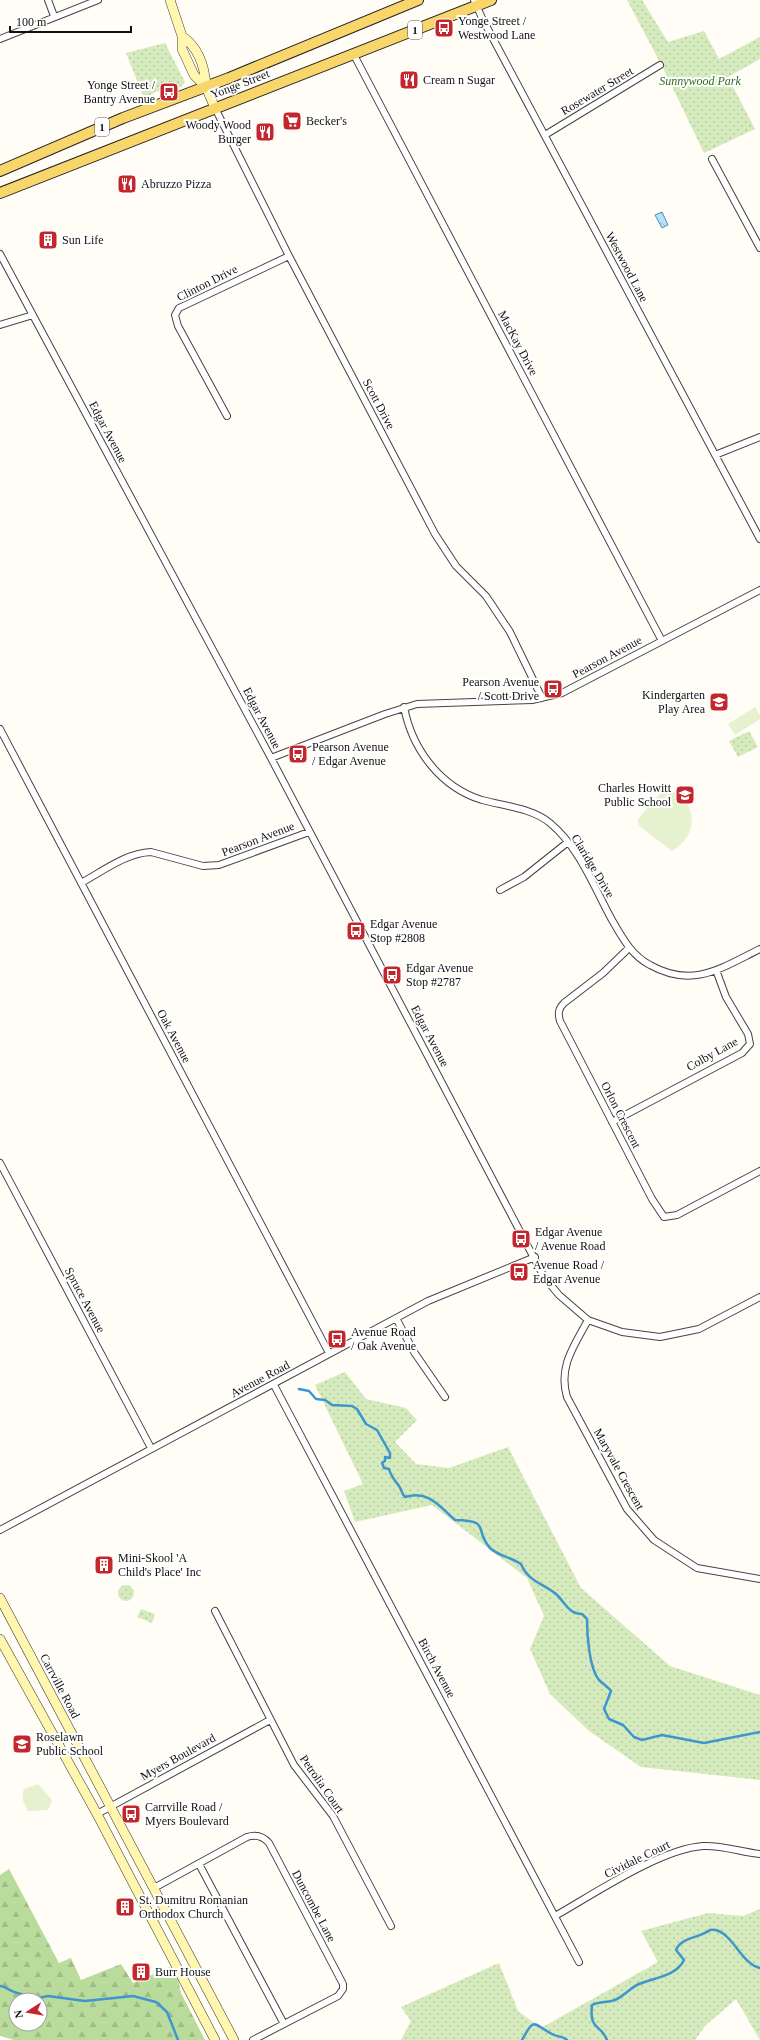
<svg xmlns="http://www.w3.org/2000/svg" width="760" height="2040" viewBox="0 0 760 2040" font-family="Georgia,serif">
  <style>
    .forest { fill: url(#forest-firs); fill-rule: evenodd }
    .park { fill: url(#park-dots) }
    .pitch { fill: #e6f2cf }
    .water { fill: url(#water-waves); stroke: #3f96cf }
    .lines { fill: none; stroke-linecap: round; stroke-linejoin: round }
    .stream { stroke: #3f96cf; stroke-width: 2.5 }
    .street-casing { stroke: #444; stroke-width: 8 }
    .secondary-casing { stroke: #333; stroke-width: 10 }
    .primary-casing { stroke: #222; stroke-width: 12 }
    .street { stroke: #fff; stroke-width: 6 }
    .secondary { stroke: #fff6b0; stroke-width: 9 }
    .primary { stroke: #f9d66b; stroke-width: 10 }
    .labels { text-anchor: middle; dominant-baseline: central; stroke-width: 4; stroke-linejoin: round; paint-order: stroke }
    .shield { fill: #fff; stroke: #585858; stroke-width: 1 }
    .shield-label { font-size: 11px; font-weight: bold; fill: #111 }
    .poi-label { font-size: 12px; fill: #111; stroke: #fff; text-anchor: start }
    .park-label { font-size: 12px; font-style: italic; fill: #2f6b1f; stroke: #fff }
    .street-label { font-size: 12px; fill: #111; stroke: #fff }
  </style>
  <defs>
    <pattern id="forest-firs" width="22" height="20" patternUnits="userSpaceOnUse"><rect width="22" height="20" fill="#b9dc9c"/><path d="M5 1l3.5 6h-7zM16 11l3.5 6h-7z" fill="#9ebc85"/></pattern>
    <pattern id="park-dots" width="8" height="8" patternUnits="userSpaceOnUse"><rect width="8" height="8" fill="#d5ebbd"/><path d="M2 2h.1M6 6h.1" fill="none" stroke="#b6c8a1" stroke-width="1.8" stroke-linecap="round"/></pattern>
    <pattern id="water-waves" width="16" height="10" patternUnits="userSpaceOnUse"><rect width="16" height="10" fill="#b9e0f7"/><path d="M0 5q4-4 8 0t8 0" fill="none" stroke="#9ebfd3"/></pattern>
  </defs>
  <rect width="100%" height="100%" fill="#fffdf5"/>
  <path class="forest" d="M9,1869L59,1963L71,1958L81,1980L121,1964L133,1983L170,1967L178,1980L181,1993L205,2040H14L0,2036V1875ZM16,2000H40V2024H16Z"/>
  <path class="park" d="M627,0H642L668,42L704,31L719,59L760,37V59L728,77L755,129L704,153L664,70Z
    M165,43L185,82L181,87L162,89L144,98L126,53Z
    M749,731L758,747L738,757L729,741Z
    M345,1372L366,1399L406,1408L417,1420L395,1442L416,1464L449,1468L508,1447L581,1588L670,1666L760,1695V1780L641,1767L589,1731L550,1694L530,1649L544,1616L527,1578L432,1505L355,1522L344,1491L363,1484L315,1385Z
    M118 1593a8 8 0 1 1 16 0a8 8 0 1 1-16 0Z
    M141,1609L155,1614L152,1623L137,1617Z
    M760,1909V2040L736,1999L705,2026L695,2040H401L411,2021L401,2007L499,1963L518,2011L541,2028L658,1962L641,1931L708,1913L743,1916Z"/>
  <path class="pitch" d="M755,707L760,715V719L735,735L728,724Z
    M664,789C698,795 701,835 672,851L639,826L638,819Z
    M38,1784L52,1800L48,1810L28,1811L23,1801V1791L26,1788Z"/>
  <path class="water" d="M662,212L668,225L662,228L655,215Z"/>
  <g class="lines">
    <path class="stream" d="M299,1389L309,1391L316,1399L325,1400L332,1405L352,1406L357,1409L366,1424L377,1430L390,1453V1458L385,1457V1461L382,1463L384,1468L389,1469C391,1477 395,1480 399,1486C402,1490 401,1493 405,1497C429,1490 439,1506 455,1520C492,1521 473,1528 490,1548C498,1556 511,1557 521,1564C528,1581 542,1583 556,1594C565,1602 568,1614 582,1614L587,1619C587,1634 589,1668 599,1680C603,1684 608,1687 611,1691L604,1709L609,1719L623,1725L634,1737L642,1740L662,1735L704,1743L760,1732
      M0,1986C5,1986 7,1989 12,1991C20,1995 25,1993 34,1999L48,1996L85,2001L133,1996L156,2002L167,2012L178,2040
      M522,2040C535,2016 533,2024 552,2034C557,2037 563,2036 567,2040
      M607,2040C601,2024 589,2031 592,2005C600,2001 607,2003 615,2000C624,1996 630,1988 639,1984C653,1978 677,1976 684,1960L676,1950C681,1937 700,1938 710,1930C731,1927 740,1964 760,1968"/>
    <defs>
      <path id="street" d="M48,0L54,16
        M474,0L482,18L760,539
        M0,39L98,0
        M354,55L662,641
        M215,108L289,256L435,534L456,566L486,596L510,632L542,698
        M545,135L660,65
        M712,159L760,248
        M0,254L271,758L544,1277L559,1295L588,1320L622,1332L660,1337L699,1329L760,1297
        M0,325L33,315
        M227,416L178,326L175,315L179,308L194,301L289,256
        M715,455L760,437
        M404,707C412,749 440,787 482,800C504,806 532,808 550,823C579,847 594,887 612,920C622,937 631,955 650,965C693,989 721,968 760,949
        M0,729L329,1353
        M271,758L385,714L417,704L532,700L562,693L760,590
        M81,883C103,871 126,853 151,852L203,866L219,865L309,832
        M500,890L524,877L568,842
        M629,948L603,973L564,1003C558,1009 558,1014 560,1021L652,1199L664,1217L677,1215L760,1171
        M612,1122L742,1053L750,1044L748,1034L726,997L716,970
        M0,1163L151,1448
        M396,1318L414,1352L445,1397
        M588,1320C574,1346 558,1367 567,1397L627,1509L654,1540L697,1568L760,1579
        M274,1385L579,1962
        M0,1530L428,1301L535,1257
        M215,1611L294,1765L333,1816L391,1926
        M97,1814L270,1720
        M199,1864L284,2024
        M154,1888L247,1837C256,1834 263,1836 269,1843L343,1984V1989L338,1996L253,2040
        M555,1916C594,1894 660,1849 703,1846C722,1845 741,1852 760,1854"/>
      <path id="secondary" d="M170,0L182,36V49L194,75L206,87L215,108
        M182,36C199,48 205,67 206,87
        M0,1598L234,2040
        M0,1639L97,1814L215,2040"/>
      <path id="primary" d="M0,171L123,118L229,78L418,0
        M0,193L491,0"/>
    </defs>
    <use href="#street" class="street-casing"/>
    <use href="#secondary" class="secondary-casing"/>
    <use href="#primary" class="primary-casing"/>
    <use href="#street" class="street"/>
    <use href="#secondary" class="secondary"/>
    <use href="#primary" class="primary"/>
  </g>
  <defs>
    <symbol id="bus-square" viewBox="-11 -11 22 22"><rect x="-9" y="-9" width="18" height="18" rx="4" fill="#c4262e" stroke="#fff"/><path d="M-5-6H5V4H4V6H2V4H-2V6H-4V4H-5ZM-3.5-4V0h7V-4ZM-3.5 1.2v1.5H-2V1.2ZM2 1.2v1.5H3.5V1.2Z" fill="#fff"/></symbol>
    <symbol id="restaurant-square" viewBox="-11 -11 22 22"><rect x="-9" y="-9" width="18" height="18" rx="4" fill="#c4262e" stroke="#fff"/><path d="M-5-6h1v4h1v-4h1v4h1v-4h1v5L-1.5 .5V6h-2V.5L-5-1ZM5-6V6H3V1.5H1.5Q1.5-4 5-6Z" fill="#fff"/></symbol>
    <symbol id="supermarket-square" viewBox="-11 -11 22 22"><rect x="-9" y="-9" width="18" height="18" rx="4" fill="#c4262e" stroke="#fff"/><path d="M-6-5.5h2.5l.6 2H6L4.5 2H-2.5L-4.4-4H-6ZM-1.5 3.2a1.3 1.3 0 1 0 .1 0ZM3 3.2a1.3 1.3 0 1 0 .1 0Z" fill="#fff"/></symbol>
    <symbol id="building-square" viewBox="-11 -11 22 22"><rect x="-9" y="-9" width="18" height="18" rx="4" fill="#c4262e" stroke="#fff"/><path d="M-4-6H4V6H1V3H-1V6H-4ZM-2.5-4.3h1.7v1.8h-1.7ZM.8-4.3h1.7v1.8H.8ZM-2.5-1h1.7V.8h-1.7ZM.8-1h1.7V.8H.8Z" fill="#fff"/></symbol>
    <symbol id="school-square" viewBox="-11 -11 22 22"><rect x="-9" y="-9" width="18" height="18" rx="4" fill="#c4262e" stroke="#fff"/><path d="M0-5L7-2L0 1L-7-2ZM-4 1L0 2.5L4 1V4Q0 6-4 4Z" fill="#fff"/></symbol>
  </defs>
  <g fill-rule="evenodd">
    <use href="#bus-square" x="433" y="17" width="22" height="22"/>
    <use href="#restaurant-square" x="398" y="69" width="22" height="22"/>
    <use href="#bus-square" x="158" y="81" width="22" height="22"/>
    <use href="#supermarket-square" x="281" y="110" width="22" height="22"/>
    <use href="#restaurant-square" x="254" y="121" width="22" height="22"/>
    <use href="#restaurant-square" x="116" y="173" width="22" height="22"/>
    <use href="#building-square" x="37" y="229" width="22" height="22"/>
    <use href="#bus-square" x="542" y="678" width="22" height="22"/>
    <use href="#school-square" x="708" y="691" width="22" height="22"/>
    <use href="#bus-square" x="287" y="743" width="22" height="22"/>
    <use href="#school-square" x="674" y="784" width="22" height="22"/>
    <use href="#bus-square" x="345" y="920" width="22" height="22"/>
    <use href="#bus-square" x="381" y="964" width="22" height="22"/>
    <use href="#bus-square" x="510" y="1228" width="22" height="22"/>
    <use href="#bus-square" x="508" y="1261" width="22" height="22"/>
    <use href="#bus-square" x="326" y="1328" width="22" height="22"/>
    <use href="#building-square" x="93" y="1554" width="22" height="22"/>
    <use href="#school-square" x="11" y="1733" width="22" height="22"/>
    <use href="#bus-square" x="120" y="1803" width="22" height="22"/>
    <use href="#building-square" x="114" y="1896" width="22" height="22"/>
    <use href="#building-square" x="130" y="1961" width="22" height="22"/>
  </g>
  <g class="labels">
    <g class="shield">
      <rect x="408" y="21" width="14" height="18" rx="3"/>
      <rect x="95" y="118" width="14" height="18" rx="3"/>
    </g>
    <g class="shield-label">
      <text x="415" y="30">1</text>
      <text x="102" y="127">1</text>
    </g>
    <g class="poi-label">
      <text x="458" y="21">Yonge Street /<tspan x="458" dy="14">Westwood Lane</tspan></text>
      <text x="423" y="80">Cream n Sugar</text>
      <text x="155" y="85" text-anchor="end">Yonge Street /<tspan x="155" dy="14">Bantry Avenue</tspan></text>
      <text x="306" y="121">Becker's</text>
      <text x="251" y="125" text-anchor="end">Woody Wood<tspan x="251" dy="14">Burger</tspan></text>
      <text x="141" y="184">Abruzzo Pizza</text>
      <text x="62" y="240">Sun Life</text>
      <text x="539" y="682" text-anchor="end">Pearson Avenue<tspan x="539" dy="14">/ Scott Drive</tspan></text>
      <text x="705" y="695" text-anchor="end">Kindergarten<tspan x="705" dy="14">Play Area</tspan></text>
      <text x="312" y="747">Pearson Avenue<tspan x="312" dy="14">/ Edgar Avenue</tspan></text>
      <text x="671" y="788" text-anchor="end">Charles Howitt<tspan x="671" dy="14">Public School</tspan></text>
      <text x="370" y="924">Edgar Avenue<tspan x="370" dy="14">Stop #2808</tspan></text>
      <text x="406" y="968">Edgar Avenue<tspan x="406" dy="14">Stop #2787</tspan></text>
      <text x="535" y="1232">Edgar Avenue<tspan x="535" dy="14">/ Avenue Road</tspan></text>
      <text x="533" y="1265">Avenue Road /<tspan x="533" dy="14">Edgar Avenue</tspan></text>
      <text x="351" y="1332">Avenue Road<tspan x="351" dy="14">/ Oak Avenue</tspan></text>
      <text x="118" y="1558">Mini-Skool 'A<tspan x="118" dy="14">Child's Place' Inc</tspan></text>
      <text x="36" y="1737">Roselawn<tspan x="36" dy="14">Public School</tspan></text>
      <text x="145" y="1807">Carrville Road /<tspan x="145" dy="14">Myers Boulevard</tspan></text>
      <text x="139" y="1900">St. Dumitru Romanian<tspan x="139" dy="14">Orthodox Church</tspan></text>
      <text x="155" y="1972">Burr House</text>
    </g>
    <g class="park-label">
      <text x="700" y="81">Sunnywood Park</text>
    </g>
    <g class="street-label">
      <text transform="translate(240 84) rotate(-21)">Yonge Street</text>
      <text transform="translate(597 91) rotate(-31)">Rosewater Street</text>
      <text transform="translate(627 267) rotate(62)">Westwood Lane</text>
      <text transform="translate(207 283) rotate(-27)">Clinton Drive</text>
      <text transform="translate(518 343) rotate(62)">MacKay Drive</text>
      <text transform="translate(379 404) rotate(62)">Scott Drive</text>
      <text transform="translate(108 432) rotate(62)">Edgar Avenue</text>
      <text transform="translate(607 657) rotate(-28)">Pearson Avenue</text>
      <text transform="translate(262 718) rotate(62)">Edgar Avenue</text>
      <text transform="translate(258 839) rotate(-21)">Pearson Avenue</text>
      <text transform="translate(593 866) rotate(59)">Claridge Drive</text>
      <text transform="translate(174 1036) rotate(62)">Oak Avenue</text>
      <text transform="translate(430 1036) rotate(62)">Edgar Avenue</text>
      <text transform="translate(712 1054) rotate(-29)">Colby Lane</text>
      <text transform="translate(621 1115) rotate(63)">Orlon Crescent</text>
      <text transform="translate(85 1300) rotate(62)">Spruce Avenue</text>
      <text transform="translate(260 1379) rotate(-28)">Avenue Road</text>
      <text transform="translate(619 1469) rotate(61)">Maryvale Crescent</text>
      <text transform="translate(437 1668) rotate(62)">Birch Avenue</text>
      <text transform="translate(60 1686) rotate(62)">Carrville Road</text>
      <text transform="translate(178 1757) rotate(-29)">Myers Boulevard</text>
      <text transform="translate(322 1784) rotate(55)">Petrolia Court</text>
      <text transform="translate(637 1859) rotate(-26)">Cividale Court</text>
      <text transform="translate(314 1906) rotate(62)">Duncombe Lane</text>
    </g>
  </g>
  <g transform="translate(28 2012) rotate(258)"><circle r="19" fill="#ffffff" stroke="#a0a0a0"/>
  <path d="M0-3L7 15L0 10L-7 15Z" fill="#c4262e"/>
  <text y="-6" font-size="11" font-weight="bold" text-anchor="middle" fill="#111111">N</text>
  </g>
  <path d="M10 26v6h121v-6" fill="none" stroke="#111111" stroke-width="2"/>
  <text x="16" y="26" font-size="12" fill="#111111" stroke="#ffffff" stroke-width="3" paint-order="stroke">100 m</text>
</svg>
